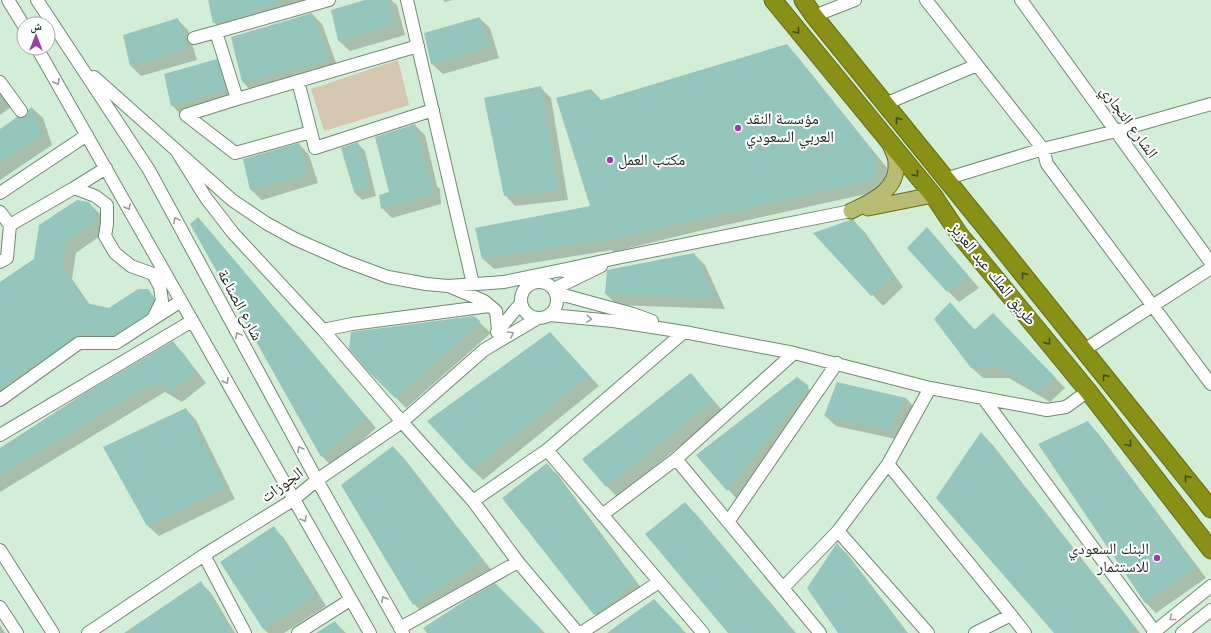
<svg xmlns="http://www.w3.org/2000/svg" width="1211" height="633" viewBox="0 0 1211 633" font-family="Spectral,'Noto Naskh Arabic',serif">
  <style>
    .green { fill: #d6c7b0 }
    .shadow { fill: #0003 }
    .building { fill: #95c6be }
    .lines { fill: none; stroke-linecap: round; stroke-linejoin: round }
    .minor-casing { stroke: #728a75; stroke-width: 14 }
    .major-casing { stroke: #636c19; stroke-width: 17 }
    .highway-casing { stroke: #636c19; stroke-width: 19 }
    .minor { stroke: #fff; stroke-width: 12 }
    .major { stroke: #b8bc73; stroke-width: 15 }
    .highway { stroke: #889016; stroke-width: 17 }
    .oneway { stroke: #434c1c }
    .oneway2 { stroke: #9a9e9a }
    .poi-dot { fill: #983faa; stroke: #fff; stroke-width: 1.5 }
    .labels { text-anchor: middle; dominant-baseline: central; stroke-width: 4; stroke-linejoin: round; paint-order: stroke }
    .poi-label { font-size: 16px; fill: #1e281f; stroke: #fff; text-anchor: start }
    .street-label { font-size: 16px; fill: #1e281f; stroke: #fff }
  </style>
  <rect width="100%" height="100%" fill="#d3eed6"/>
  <path class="green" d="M398,60L409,105L324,131L311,89Z"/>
  <path class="shadow" d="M209,0H313L225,33L214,22Z
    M368,0H391L397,5L405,35L350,51L339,41Z
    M443,0H453L445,2Z
    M312,14L322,24L339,71L253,93L243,82L232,38Z
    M479,18L490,28L499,58L443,74L432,64L426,34Z
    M178,20L188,30L197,60L141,76L131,66Z
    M786,45L797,56L887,168L884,190L699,231L613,252L612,250L494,269L483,259L592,207L601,101Z
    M216,60L227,70L236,100L182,116L172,105Z
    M540,87L551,98L568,200L515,206L505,195Z
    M0,92L11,107L0,115Z
    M32,108L43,118L52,145L0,180V130L26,118Z
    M415,125L425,135L437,186L440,189L441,204L392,218L382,208L390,192Z
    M357,143L365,151L376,196L362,200L354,192Z
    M299,144L309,155L318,183L262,200L251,190Z
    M89,203L100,214L107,224L103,234L76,253L72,279L90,305L109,309L147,290L158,301L164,311L158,324L125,346L85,347L0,405V283L35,260Z
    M198,218L208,229L376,428L332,467L322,456Z
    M853,221L864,231L903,287L883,306L815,234Z
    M927,228L937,239L979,288L959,302L948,291Z
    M694,254L705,265L725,309L617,305L606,294L608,271Z
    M950,303L975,330L1004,325L1065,388L1050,402L1009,378H983L972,368Z
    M480,323L491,333L406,408L368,369Z
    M550,333L599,386L483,480L472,469Z
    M173,342L183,353L206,383L182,402L165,392L0,492V449Z
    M690,374L723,411L617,497L583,460Z
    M797,378L819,398L738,500L697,456Z
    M906,398L916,409L900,440L836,426L825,416Z
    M186,409L196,420L235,499L159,536L148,526L105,448Z
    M1087,423L1098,433L1206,578L1156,613L1145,602Z
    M982,434L992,444L1140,633H1055Z
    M393,447L403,457L492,571L425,615L414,604Z
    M547,465L558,475L645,593L605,624L595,614Z
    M685,504L696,514L796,633H730Z
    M274,528L284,538L326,606L284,633H268L264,629L221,562Z
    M838,545L848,555L908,633H840Z
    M201,583L211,593L235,633H126Z
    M495,585L545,633H428Z
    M335,622L346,633H318Z
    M0,625L5,633H0Z"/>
  <path class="building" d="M208,0H278V4L253,9L254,14L213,23Z
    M365,0H388L395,24L338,41L331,10Z
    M312,13L329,60L242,82L231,37Z
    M480,17L489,47L431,64L424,33Z
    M178,18L187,49L130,66L123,35Z
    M787,44L877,157L873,180L688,221L602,242L601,240L482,259L475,228L590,206L556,98L591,89L601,100Z
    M217,59L226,89L171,106L164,74Z
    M541,86L558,190L504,196L484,98Z
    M32,107L42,134L0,163V129L17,117L21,118L25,117L28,114V110Z
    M415,124L428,179L431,178L432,194L381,209L379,195L389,192L375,137Z
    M358,142L369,188L354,192L341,148Z
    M299,143L308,173L250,190L243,159Z
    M77,200L89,202L96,213L93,224L66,242L62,267L86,303L109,308L138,289H148L154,297V300L147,314L114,336H97L82,333L0,388V282L34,259L39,225Z
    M198,217L366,417L321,457L190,224Z
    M853,219L894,276L871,296L813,233Z
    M927,227L969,277L947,292L907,248Z
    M694,253L716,298L605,294L607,270Z
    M950,302L974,330L993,313L1055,377L1039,392L997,367L971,368L934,319Z
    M474,316L481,322L395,398L367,370L349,349L351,332Z
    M550,332L589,375L472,470L427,421Z
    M173,341L196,372L171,392L154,382L0,475V448L85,393Z
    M691,373L713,400L606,487L582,459Z
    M797,377L809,386L727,491L696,455Z
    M837,382L906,398L889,430L824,416Z
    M186,408L225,488L147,526L103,447Z
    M1088,421L1196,567L1145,603L1038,444Z
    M981,432L1135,628L1125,633H1054L936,498Z
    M393,446L482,560L413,605L341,485Z
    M547,463L635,582L594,615L502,498Z
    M685,502L795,633H728L645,534Z
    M274,526L316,595L263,629L220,562Z
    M837,543L907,633H838L807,588Z
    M201,581L232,633H124Z
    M495,583L540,628L533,633H427L423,628L469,598Z
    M654,599L686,633H607Z
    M335,621L342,633H316Z"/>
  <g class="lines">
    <defs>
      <path id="minor" d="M8,0L24,26
        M37,0L149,170L317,480L403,633
        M329,0L216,32L237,99L418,46
        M407,0L473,284
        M926,0L1043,149L1047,164L1211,384
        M1021,0L1211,263
        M814,16L855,0
        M194,38L216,32
        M37,48L370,633
        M94,77L232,200L266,223L295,239L345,261L388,277L426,284L448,286L504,282L571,268
        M0,82L21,111
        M237,99L186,115L235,153L311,132L298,81
        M885,104L977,65
        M311,132L315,148L433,110
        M178,153L206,198L233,233L323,330L402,422L473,501L518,562L578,633
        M945,179L1043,149L1116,131L1211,104
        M0,193L87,135
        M0,212L10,225
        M0,262L7,258L10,225L74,188L106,168
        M564,271L571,268L617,258L851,211
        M521 300a18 18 0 1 1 36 0a18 18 0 1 1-36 0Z
        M451,287L484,301L496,311L498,330
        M554,289L601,266
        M556,293L633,314L652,321
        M550,315L613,321L684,332L794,353L930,388L1047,410L1066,407L1088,391
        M153,319L181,301
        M323,330L352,324L489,306
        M497,332L521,303
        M1084,350L1211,268
        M984,399L1155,632
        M0,400L79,343H116L153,319L162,301L160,287L153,274L131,266L115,253L105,236L107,224V205L95,196L74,188
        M0,435L192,321
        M547,450L703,633
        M676,459L820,633
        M888,464L1011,615
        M473,501L547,450L684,332
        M602,515L676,459L794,353
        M728,522L837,363
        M838,531L928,633
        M0,550L53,633
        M204,555L245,633
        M783,588L838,531L888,464L930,388
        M0,607L17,633
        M400,628L518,562
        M88,633L204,555L293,500L317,480L402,422L484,350L538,318
        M298,633L350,600
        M581,633L659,582
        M975,633L1011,615L1025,633
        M1153,633L1211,586
        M1182,633L1211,610"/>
      <path id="major" d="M868,208L933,195
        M851,211C872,201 899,190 896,162C896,156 892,150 890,144"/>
      <path id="highway" d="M773,0L933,195L959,234L1088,391L1211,550
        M803,0L814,16L997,242L1211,509"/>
    </defs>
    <use href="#minor" class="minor-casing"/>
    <use href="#major" class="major-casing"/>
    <use href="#highway" class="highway-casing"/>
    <use href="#minor" class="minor"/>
    <use href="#major" class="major"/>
    <use href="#highway" class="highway"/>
  </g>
  <defs><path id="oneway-chevron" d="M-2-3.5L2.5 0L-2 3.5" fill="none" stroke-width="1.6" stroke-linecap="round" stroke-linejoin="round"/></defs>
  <g class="oneway">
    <use href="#oneway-chevron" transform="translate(797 31) rotate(50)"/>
    <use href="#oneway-chevron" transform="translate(898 120) rotate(-129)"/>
    <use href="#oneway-chevron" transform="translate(916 174) rotate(50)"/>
    <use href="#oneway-chevron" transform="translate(1024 275) rotate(-128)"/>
    <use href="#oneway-chevron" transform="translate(1048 342) rotate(51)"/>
    <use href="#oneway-chevron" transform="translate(1105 377) rotate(-129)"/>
    <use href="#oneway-chevron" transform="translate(1129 444) rotate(52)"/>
    <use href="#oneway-chevron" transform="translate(1187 478) rotate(-129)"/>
  </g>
  <g class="oneway2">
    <use href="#oneway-chevron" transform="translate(57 82) rotate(61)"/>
    <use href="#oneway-chevron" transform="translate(128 207) rotate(61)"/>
    <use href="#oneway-chevron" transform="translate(176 220) rotate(-118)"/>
    <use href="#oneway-chevron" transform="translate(589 319) rotate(5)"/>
    <use href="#oneway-chevron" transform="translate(511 334) rotate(-30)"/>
    <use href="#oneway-chevron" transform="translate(238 335) rotate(-118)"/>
    <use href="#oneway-chevron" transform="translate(226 381) rotate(61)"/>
    <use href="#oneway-chevron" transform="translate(300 449) rotate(-118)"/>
    <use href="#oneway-chevron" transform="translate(304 519) rotate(60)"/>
    <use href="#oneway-chevron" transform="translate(384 599) rotate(-119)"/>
    <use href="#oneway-chevron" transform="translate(1172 618) rotate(141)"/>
  </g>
  <g class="poi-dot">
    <circle cx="738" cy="128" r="4"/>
    <circle cx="610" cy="160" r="4"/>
    <circle cx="1157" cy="558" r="4"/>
  </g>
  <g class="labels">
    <g class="poi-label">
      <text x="746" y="119">مؤسسة النقد<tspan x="746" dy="18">العربي السعودي</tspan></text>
      <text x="618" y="160">مكتب العمل</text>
      <text x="1149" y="549" text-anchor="end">البنك السعودي<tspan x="1149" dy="18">للاستثمار</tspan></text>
    </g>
    <g class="street-label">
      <text transform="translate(1129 122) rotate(54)">الشارع التجاري</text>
      <text transform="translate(993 274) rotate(51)">طريق الملك عبد العزيز</text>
      <text transform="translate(240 305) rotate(62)">شارع الصناعة</text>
      <text transform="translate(282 485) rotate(-36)">الجوزات</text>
    </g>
  </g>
  <g transform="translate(36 36)"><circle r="19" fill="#ffffff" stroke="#a5a9a5"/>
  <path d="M0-3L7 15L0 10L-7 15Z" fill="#983faa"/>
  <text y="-6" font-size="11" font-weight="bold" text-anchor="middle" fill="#1e281f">ش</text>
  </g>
</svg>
